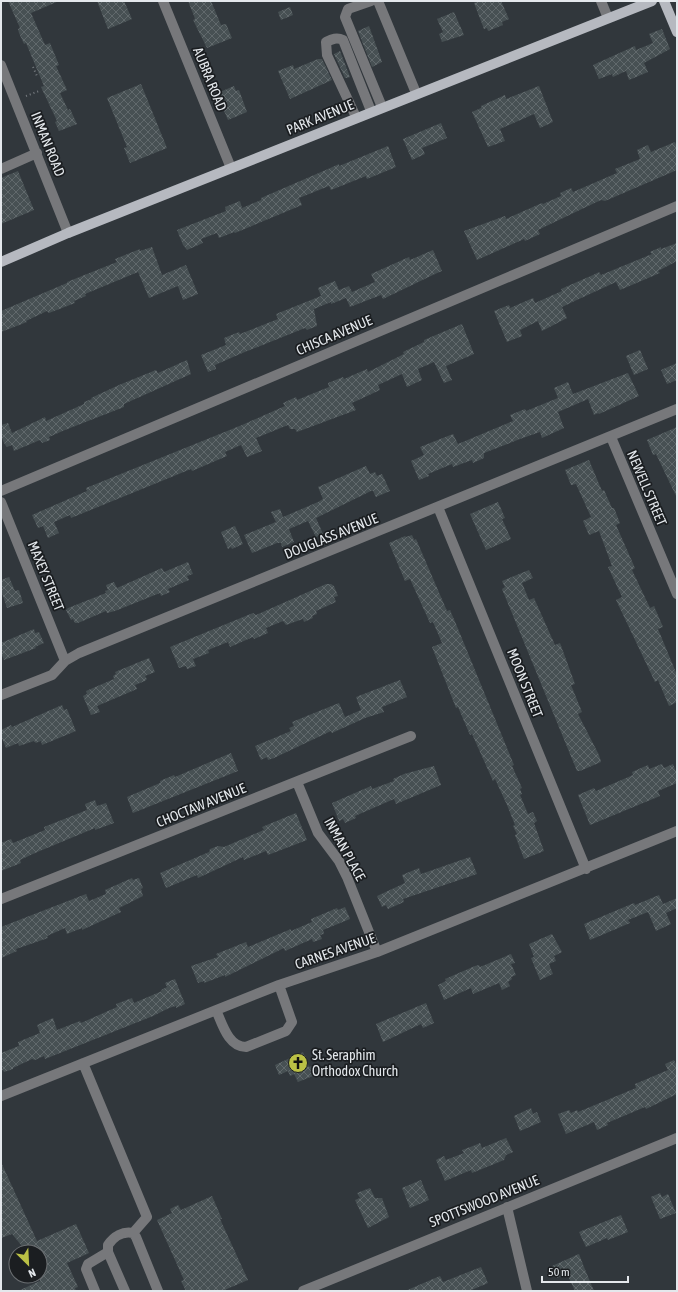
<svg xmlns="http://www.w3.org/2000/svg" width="678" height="1292" viewBox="0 0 678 1292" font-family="'Asap Condensed',sans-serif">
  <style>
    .building { fill: url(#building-cross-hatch) }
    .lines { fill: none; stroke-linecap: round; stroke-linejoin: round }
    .path { stroke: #777c80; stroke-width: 2; stroke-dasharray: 1 3; stroke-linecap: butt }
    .minor { stroke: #77787b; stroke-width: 10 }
    .major { stroke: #b6b9c0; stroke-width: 10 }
    .labels { text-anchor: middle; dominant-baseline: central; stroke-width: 3.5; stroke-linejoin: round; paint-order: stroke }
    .street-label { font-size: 14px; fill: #e4e8ec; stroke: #1b1e21 }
    .poi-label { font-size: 14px; fill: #e4e8ec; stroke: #1b1e21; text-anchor: start }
  </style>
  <defs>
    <pattern id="building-cross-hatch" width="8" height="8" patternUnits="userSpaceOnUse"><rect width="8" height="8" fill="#475053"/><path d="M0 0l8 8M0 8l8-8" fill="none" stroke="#61696c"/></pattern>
  </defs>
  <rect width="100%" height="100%" fill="#31373c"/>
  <path class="building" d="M8,1H59L31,13L45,45L50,43L59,65L56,66L67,90L60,93L68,110L70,109L77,124L59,131L55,122L57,121L41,87L44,86L26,43L24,44L19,33L18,29L20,28Z
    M97,1H124L132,19L108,29Z
    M188,1H211L221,25L226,24L232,38L207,48L193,20L195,19L194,16Z
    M479,1H501L509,19L502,22L503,25L488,31L487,28L484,29L474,3Z
    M290,7L293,15L281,20L278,12Z
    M454,12L464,35L442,42L439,34L443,32L437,19Z
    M369,26L382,62L372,67L358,31Z
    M662,29L670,49L644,63L648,72L629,80L626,71L613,77L612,74L599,79L593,65L635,46L636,50L653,43L649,34Z
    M340,51L350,77L347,78H345L334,54Z
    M318,59H322L332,80L290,99L278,71L293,65L294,69Z
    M141,84L167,148L130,163L124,148L127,147L107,98Z
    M234,86L236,91L239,90L247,112L228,120L219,99L222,97L220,92Z
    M539,86L553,122L540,128L534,114L500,129L505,141L488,147L472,112L481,108V106L505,95L506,99Z
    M441,123L447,138L422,148L425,154L412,160L403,139Z
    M675,142L677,147V170L605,201L601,200L584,208L538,230L540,234L525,241L524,239L477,260L464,231L505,216L506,219L542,203L543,204L561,196L560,193L571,188L573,192L617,173L615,169L640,159L637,150L648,145L651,152Z
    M388,146L396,167L367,179L366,176L331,190L329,186L299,198L302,205L235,233L234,232L219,238L217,233L201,239L203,243L187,250L183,245L177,230L226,211L225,207L240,201L242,208L261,200V198L328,169L339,164V166Z
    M18,171L34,210L1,224V178Z
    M677,243V261L658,271L660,273L620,290L616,282L579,299L562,307L567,318L542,331L538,321L520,330L522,336L507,342L494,311L509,305L510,308L533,298L535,303L562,291L561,289L593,275L599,272L601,275L652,254L650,252L661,247V249Z
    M152,247L162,275L186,265L198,294L183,300L178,286L149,298L138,272L85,294L86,296L74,301L75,303L49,313L47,311L26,321L27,322L1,332V311L67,283V282L117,262L115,259L140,249V251Z
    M433,250L442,271L435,274L383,299L381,295L350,307L346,298L331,304V302L314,309L317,326L307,330L305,328L240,354L215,365L216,369L208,372L201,355L226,345L224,338L239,332L240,334L278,319L276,314L321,296L318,288L335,281L339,290L349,286L352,292L375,282L371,274L409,257L410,260Z
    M462,324L474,354L446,366L452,380L444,383L434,362L418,369L422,380L407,387L402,374L378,385L380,390L352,403L356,410L297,432L295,429H290L288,425L256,438L262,451L247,457L241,445L225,452L227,456L192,471L191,469L71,518L70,515L54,522L59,533L48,538L43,526L38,528L32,515L87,491L86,488L242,425L285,406L283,403L296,397L297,400L329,387L328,383L343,377L344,379L367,369L368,372L404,354L403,352L424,342V340Z
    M640,350L648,369L634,375L626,356Z
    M187,360L191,374L124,404V407L65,430L49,437L50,440L42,443L40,440L14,451L12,445L7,447L4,443L1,436V425L8,423L12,433L45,417L46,421L84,404V402L92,399L91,398L119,385L156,370L158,373Z
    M677,363V380L667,384L661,370Z
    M628,373L639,396L599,414L598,413L594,415L588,399L558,412L564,428L542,438L540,432L520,439L484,453V458L473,463L472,460L453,467L452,464L428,474L429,476L419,480L411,461L424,455L420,447L453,434L458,444L513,421L510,415L525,409L526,411L558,398L554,388L568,382L573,394Z
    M677,427V498L656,454L653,455L647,440Z
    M589,460L602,491L604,490L612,508H614L620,523L616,525L635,568L632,570L650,608L654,606L663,627L658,629L677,675V702L669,706L658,680L655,682L616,600L622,597L608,567L612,566L599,531L589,535L583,521L591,517L576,484L571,485L565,470Z
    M366,466L370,474L375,472L377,476L382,474L390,491L376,497L373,491H371L316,518L323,534L316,537L308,521L289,529L294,542L282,547L281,543H277L252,553L244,535L276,522L271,512L280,509L283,517L318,502L323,499L318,487Z
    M498,502L505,518L502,519L511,539L486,550L470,514Z
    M235,526L243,544L232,549L231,547L228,549L221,532Z
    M412,535L414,540L416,539L447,611L450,610L456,624L514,765L512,766L522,788L520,789L522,794L520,795L528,814L533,812L537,821L534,823L544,851L524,859L515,835L517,834L513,826L515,825L507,805L495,779L493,781L472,734L470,735L458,707L456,708L432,647L442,643L433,622L430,623L410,579L405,581L389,543L405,536L406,537Z
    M188,562L193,574L187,576L189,580L168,589L170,592L161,596L160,593L115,611L107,613L106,611L78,623H75L73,619L71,620L66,610L68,608L106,593L105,591L108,590L106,585L114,582L117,588L162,568L164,572Z
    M529,570L533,578L522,583L529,600L534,598L555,645L560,643L575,684L571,685L582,712L578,714L599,755L601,762L580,771H577L502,589L505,587L502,581Z
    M9,577L15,591L19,590L23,603L7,608L1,590V580Z
    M326,584H331L334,586L338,596L334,597L336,602L316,611L317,614L312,616L313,618L304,622L303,619L286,625L283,621L266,628L268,633L254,639L253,637L230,647L228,642L208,650L209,653L193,659L196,666L187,669L186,666L179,668L170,647L253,613L256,615Z
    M34,629L35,633L39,632L44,643L35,647L36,648L4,660L1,653V643Z
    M149,658L155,672L145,676L147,679L145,681L135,685L137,689L97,706L100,712L91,715L83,696L87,694L86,691L114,679L113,676L116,674L115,672Z
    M400,680L407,697L382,707L384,712L365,718L332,733L331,731L274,758L268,760L267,757L261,760L255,746L291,731L289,728L294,726L292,722L339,703L345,717L361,710L356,697Z
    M62,705L64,710L67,709L76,731L42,745L41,741L36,743L34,741L19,746L18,743L6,748L1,736V730L11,725L12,727Z
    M231,753L238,771L133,813L127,797L160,783V781L174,775L175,777Z
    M662,764L664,768L673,764L677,774V783L658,791L660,796L590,825L578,795L594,788L596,791L633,775L632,772L648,765L649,769Z
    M434,766L441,785L396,804L394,799L355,816L356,818L345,823L343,819L339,821L332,803L371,786L372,789L394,781L393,779L404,774Z
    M95,800L97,806L106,803L114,823L95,830V828L35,853L20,860L21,863L1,871V843L11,839L13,843L45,830L44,827L87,810L85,804Z
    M296,813L307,840L268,855L266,851L244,860L243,857L198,878L197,875L166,888L160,873L209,852L210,849L218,846L224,847L259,832L264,830L262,827Z
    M470,857L477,874L403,899L404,902L388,909L386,905L382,907L377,896L405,883L402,875L419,868L421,874Z
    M132,878L133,880L139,878L143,888L141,889L143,896L119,908L121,912L82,930V928L67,934L65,928L47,936L48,938L16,949L17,951L1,958V927L86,894L89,901L106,894L105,890Z
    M659,895L663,904L677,898V908L666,913L671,924L656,931L648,912L628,920L630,923L590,940L584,924L634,903L635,905Z
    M345,907L350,919L323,930L324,934L320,935L322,939L313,942L312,939L285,951L284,948L225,977V975L204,983V981L198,983L191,966L218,957L216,954L246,942L248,947L291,929V931L312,922L311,919L337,908L338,910Z
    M552,934L562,952L554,956L556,961L549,964L553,974L540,980L531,958L534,957L529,944Z
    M511,954L515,963L511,964L516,975L511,977L512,979L508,982L510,986L502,990L499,983L473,994L471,988L444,1000L438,985L446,981L445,979L475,966L479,965L480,967Z
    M175,979L185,1004L176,1008V1006L169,1008L153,1016L45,1059L44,1056L35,1060L32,1059L13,1068V1069L4,1072L3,1070L1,1071V1053L19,1046L18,1042L40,1033L37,1025L53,1018L57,1030L80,1021L81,1023L117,1007L116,1004L132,998L134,1003L162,991L161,990L167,987L165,983Z
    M426,1003L434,1023L423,1028L421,1024L383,1042L376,1024Z
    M303,1052L309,1067L315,1065L318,1074L298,1082L294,1074L290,1076L288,1071L279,1075L275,1065Z
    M674,1060L677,1066V1094L646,1109L645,1107L607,1123L608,1125L597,1130L594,1122L566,1134L558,1114L569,1110L571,1113L577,1110L578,1112L636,1088L635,1084L668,1070L665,1064Z
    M531,1108L533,1114L537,1112L541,1122L520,1131L514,1116Z
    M506,1138L513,1152L506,1155L504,1160L472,1173L471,1170L445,1181L436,1160L444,1156L446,1160L464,1153L462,1150L473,1146L480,1143L482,1148Z
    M1,1162L37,1241L76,1224L89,1253L67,1263L78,1287L75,1288L76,1291H18L40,1281V1252H27L12,1234L1,1238Z
    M421,1180L429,1200L410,1208L402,1188Z
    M370,1188L375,1198H382L389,1217L368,1228L355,1200L360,1198L357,1193Z
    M660,1193L662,1197L668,1194L676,1213L660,1219L651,1197Z
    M212,1196L222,1219H220L248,1280L222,1291H186L181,1281L184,1280L157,1220L172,1213L170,1209L178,1205L181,1210Z
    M621,1215L628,1232L608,1240L607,1238L586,1247L579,1232Z
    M579,1254L584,1267L594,1291H575L567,1274L557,1278L552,1266Z
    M481,1267L488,1283L469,1291H405L440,1276L443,1282Z"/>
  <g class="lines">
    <path class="path" d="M33,67L37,76
      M26,96L39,91"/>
    <path class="minor" d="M163,1L231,168
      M371,1L348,9L345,17L382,107
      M378,1L416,93
      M601,1L608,18
      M1,65L68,233
      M356,117L327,55L326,42C332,39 337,37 343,40L371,111
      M1,169L37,153
      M611,437L677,594
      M1,491L677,206
      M1,502L65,661
      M438,507L586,869
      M1,695L52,675L65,661L79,653L677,409
      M297,782L318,833L339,861L347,877L377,952
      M1,899L411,736
      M216,1010C222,1023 228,1047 246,1047L286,1031L292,1022L279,985
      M83,1063L147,1217L133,1233
      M1,1096L279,985L377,952L677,831
      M507,1207L527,1291
      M95,1291L86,1269L88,1264L108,1252
      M125,1291L108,1252V1245C114,1236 123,1231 133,1233L136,1237L158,1291
      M303,1291L677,1138"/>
    <path class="major" d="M664,1L677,32
      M1,262L68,233L652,1"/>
  </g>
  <defs>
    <symbol id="church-disc" viewBox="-11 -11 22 22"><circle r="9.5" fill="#bac045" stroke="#1b1e21"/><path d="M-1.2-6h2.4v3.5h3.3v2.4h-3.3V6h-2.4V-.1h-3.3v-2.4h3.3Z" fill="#111"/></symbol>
  </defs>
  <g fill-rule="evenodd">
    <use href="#church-disc" x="287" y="1052" width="22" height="22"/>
  </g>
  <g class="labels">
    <g class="street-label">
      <text transform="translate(210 79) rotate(68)">AUBRA ROAD</text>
      <text transform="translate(320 117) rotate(-22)">PARK AVENUE</text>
      <text transform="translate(48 144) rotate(68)">INMAN ROAD</text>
      <text transform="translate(334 335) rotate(-23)">CHISCA AVENUE</text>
      <text transform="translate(647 488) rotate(67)">NEWELL STREET</text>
      <text transform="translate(331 536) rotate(-22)">DOUGLASS AVENUE</text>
      <text transform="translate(46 576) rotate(68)">MAXEY STREET</text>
      <text transform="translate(525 683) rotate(68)">MOON STREET</text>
      <text transform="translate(201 805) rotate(-22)">CHOCTAW AVENUE</text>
      <text transform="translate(345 849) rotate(61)">INMAN PLACE</text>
      <text transform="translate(335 951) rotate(-19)">CARNES AVENUE</text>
      <text transform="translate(484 1201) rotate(-22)">SPOTTSWOOD AVENUE</text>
    </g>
    <g class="poi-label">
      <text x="312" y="1055">St. Seraphim<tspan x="312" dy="16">Orthodox Church</tspan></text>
    </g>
  </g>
  <rect width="678" height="1292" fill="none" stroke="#e4e8ec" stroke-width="4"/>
  <g transform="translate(28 1264) rotate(156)"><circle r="19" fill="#1b1e21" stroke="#6b6f72"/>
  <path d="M0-3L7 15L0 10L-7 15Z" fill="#bac045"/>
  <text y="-6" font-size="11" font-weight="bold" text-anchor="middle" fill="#e4e8ec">N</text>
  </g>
  <path d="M542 1276v6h86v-6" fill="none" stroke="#e4e8ec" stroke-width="2"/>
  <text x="548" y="1276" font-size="12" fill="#e4e8ec" stroke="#1b1e21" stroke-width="3" paint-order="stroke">50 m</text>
</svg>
